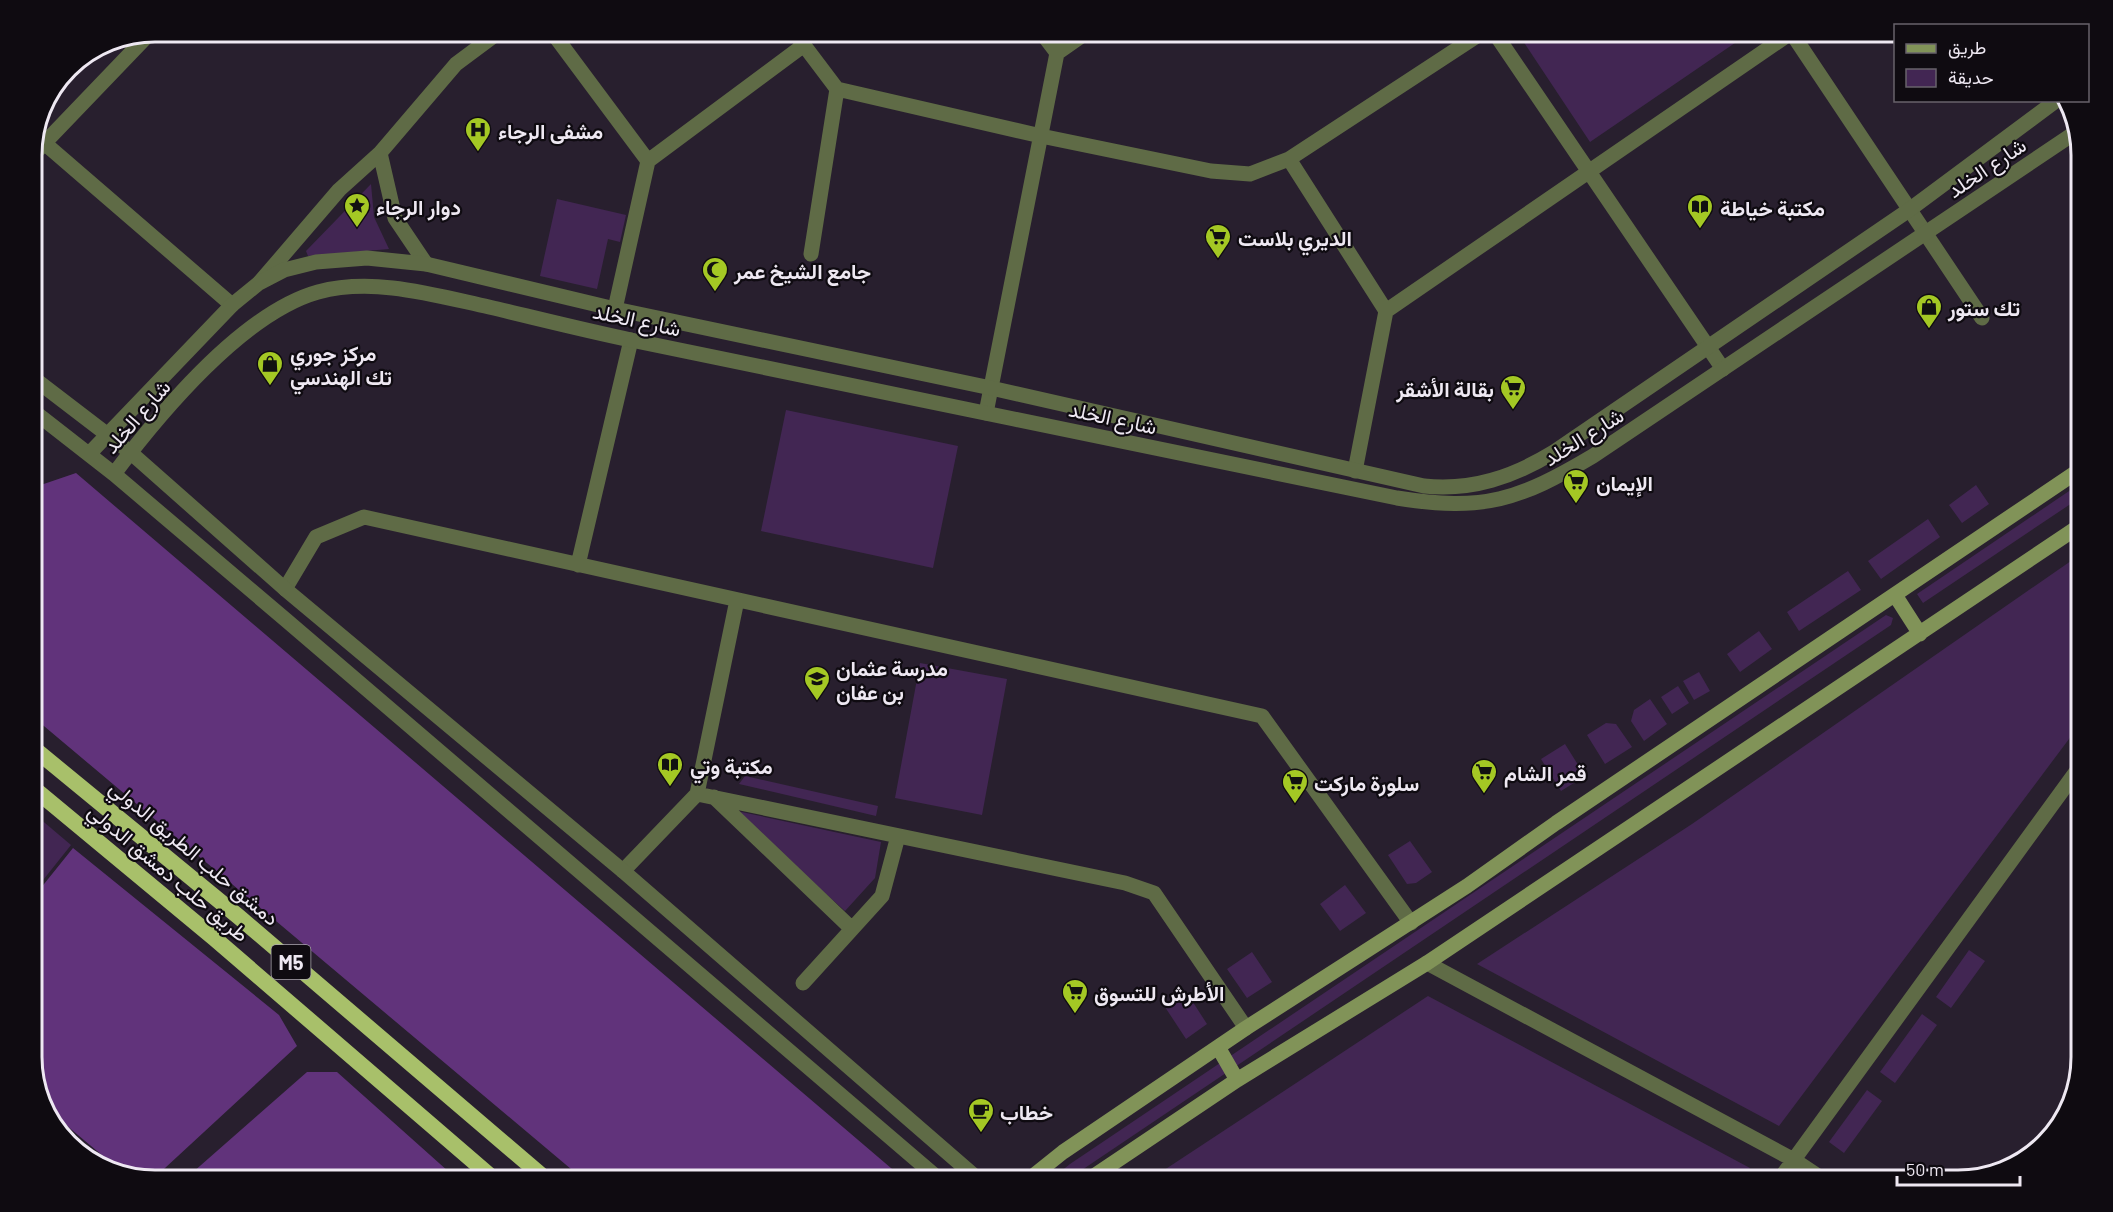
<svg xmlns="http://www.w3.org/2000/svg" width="2113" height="1212" viewBox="0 0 2113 1212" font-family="Barlow,Vazirmatn,sans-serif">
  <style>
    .green { fill: #422653 }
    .forest { fill: #61337b }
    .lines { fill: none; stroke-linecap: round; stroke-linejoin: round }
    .minor { stroke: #5f6b46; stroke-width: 15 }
    .tertiary { stroke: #5f6b46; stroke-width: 15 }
    .secondary { stroke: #819358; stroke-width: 15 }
    .trunk { stroke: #a8c06a; stroke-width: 16 }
    .labels { text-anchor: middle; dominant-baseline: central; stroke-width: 4.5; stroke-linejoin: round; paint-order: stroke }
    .shield { fill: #0f0b11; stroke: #aba6ae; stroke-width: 1.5 }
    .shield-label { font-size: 20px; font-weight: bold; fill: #eee8f2 }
    .poi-label { font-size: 21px; font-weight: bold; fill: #eee8f2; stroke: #0f0b11; text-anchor: start }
    .street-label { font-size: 21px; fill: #eee8f2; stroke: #0f0b11 }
    .rim { fill: none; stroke: #eee8f2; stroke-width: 3 }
  </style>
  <rect width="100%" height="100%" fill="#281f2e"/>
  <path class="green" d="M1517,32H1751L1590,142Z
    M371,184L374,217L389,249L308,256L306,251Z
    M557,199L626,215L620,242L608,239L597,289L540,276Z
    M786,410L958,446L933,568L761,531Z
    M2081,483V497L1923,603L1917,594Z
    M1976,485L1989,504L1962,523L1949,505Z
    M1928,519L1940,537L1881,579L1868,561Z
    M2081,554V723L1779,1126L1477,964L1692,824Z
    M1848,571L1861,590L1799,631L1787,612Z
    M1886,615L1893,618L1891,625L1067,1180H1050L1070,1164Z
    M1759,631L1772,649L1740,672L1727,654Z
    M920,663L1007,679L982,815L895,798Z
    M1699,672L1710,691L1694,700L1683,681Z
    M1678,686L1689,703L1672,714L1661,697Z
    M1650,699L1667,724L1644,741L1631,721L1634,710Z
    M1606,723L1616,724L1632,747L1605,764L1587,735Z
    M1565,744L1585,776L1561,791L1541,759Z
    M745,776L878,806L876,816L739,784Z
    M732,810L881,842L875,878L845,911Z
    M32,812L71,845L32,894Z
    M1410,841L1432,872L1416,883L1407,884L1388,855Z
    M1345,885L1366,913L1340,931L1320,904Z
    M1969,950L1985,961L1951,1008L1936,997Z
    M1252,952L1272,982L1247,998L1227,969Z
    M1187,993L1207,1024L1186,1039L1165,1007Z
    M1428,996L1750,1168L1741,1180H1149Z
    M1922,1014L1937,1025L1895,1083L1880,1072Z
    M1867,1090L1882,1101L1844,1153L1829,1142Z"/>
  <path class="forest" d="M76,473L905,1180H584L32,716V488Z
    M73,848L279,1015L297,1046L152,1180L122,1172L47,1109L32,1065V899Z
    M307,1072H337L458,1180H184Z"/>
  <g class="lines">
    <path class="minor" d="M552,32L648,161
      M794,32L837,89L1041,136L1211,171L1250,174L1289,159L1483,32
      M1041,32L1057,53
      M1494,32L1723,369
      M1791,32L1982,318
      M35,135L232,305
      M380,153L395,218L426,264
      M32,156L150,33
      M1289,159L1386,311
      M811,254L837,89
      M260,282L339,190L380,153L456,64L499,32
      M615,309L648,161L804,45
      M986,413L1057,53L1087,32
      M1355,471L1386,311L1792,32
      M578,565L631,340
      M285,589L316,537L364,517L1262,716L1411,923
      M697,794L1125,883L1154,893L1246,1028
      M714,797L852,929
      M623,871L697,794L737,600
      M1427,963L1794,1160L1824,1180
      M803,983L882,896L898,836
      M1779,1180L2081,765"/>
    <path class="tertiary" d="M32,377L130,452L285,589L623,871L979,1180
      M32,410L114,474L286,620L940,1180
      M89,454L232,305L259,283L284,270L316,262L367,258L426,264L615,309L991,388L1424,486C1472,491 1513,477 1554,452L1909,210L2057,100
      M114,474C160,413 243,313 318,292C374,277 434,295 489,307C536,318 583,330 631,340C886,395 1142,443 1397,498C1484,512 1519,500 1593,456L2076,132"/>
    <path class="secondary" d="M1895,595L1920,634
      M1218,1047L1237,1080
      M1028,1180L1063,1152L1246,1028L1467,886L1556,823L2081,469
      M1088,1180L1237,1080L1427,963L2081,525"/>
    <path class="trunk" d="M32,747L239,917L547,1180
      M32,787L214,938L495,1180"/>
  </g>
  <defs>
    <symbol id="hospital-pin" viewBox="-11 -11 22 30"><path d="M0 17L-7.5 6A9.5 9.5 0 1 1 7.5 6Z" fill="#a4c824" stroke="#0f0b11"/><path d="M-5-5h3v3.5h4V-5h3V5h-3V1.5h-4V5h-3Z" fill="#111"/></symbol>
    <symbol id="sight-pin" viewBox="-11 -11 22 30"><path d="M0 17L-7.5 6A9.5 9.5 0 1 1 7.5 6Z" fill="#a4c824" stroke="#0f0b11"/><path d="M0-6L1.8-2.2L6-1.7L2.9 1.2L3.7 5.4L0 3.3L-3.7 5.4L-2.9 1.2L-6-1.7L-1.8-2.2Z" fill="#111"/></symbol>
    <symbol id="library-pin" viewBox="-11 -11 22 30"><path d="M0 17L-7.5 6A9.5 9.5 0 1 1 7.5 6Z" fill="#a4c824" stroke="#0f0b11"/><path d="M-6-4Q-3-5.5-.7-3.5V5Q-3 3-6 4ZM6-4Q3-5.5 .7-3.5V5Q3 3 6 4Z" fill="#111"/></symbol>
    <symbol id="supermarket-pin" viewBox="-11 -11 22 30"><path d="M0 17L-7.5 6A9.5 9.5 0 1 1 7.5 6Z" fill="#a4c824" stroke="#0f0b11"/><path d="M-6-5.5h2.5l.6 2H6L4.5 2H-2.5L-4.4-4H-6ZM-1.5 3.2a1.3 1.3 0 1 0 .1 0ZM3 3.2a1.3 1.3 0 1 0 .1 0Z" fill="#111"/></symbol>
    <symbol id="mosque-pin" viewBox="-11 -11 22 30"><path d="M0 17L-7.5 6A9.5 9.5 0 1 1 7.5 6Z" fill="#a4c824" stroke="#0f0b11"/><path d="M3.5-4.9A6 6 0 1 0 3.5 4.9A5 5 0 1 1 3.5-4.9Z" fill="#111"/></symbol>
    <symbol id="shop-pin" viewBox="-11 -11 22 30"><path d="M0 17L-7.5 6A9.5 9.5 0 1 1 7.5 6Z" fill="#a4c824" stroke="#0f0b11"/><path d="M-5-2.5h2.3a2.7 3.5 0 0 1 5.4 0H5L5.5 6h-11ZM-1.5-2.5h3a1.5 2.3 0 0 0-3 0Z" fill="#111"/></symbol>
    <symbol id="school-pin" viewBox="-11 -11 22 30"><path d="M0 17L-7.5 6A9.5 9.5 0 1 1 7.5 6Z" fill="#a4c824" stroke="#0f0b11"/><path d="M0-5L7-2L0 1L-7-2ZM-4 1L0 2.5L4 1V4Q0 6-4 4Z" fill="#111"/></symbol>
    <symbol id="cafe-pin" viewBox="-11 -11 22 30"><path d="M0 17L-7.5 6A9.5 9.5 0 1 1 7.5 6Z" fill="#a4c824" stroke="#0f0b11"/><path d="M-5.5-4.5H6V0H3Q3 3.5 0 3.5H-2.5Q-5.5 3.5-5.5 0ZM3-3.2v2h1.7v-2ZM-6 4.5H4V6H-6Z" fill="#111"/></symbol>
  </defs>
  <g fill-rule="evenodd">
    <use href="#hospital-pin" x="463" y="115" width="30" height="40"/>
    <use href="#sight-pin" x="342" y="191" width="30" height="40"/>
    <use href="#library-pin" x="1685" y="192" width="30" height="40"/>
    <use href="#supermarket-pin" x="1203" y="222" width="30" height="40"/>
    <use href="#mosque-pin" x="700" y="255" width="30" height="40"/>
    <use href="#shop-pin" x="1914" y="292" width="30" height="40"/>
    <use href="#shop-pin" x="255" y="349" width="30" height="40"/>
    <use href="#supermarket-pin" x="1498" y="373" width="30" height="40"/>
    <use href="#supermarket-pin" x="1561" y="467" width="30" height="40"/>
    <use href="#school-pin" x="802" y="664" width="30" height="40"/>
    <use href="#library-pin" x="655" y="750" width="30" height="40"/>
    <use href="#supermarket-pin" x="1469" y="757" width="30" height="40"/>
    <use href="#supermarket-pin" x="1280" y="767" width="30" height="40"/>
    <use href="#supermarket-pin" x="1060" y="977" width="30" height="40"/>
    <use href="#cafe-pin" x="966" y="1096" width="30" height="40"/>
  </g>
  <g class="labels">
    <rect class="shield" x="271.5" y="945" width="39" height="34" rx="4.5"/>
    <g class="shield-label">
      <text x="291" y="962">M5</text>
    </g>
    <g class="poi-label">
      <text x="498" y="130">مشفى الرجاء</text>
      <text x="376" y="206">دوار الرجاء</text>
      <text x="1720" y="207">مكتبة خياطة</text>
      <text x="1238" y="237">الديري بلاست</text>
      <text x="734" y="270">جامع الشيخ عمر</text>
      <text x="1948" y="307">تك ستور</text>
      <text x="290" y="352">مركز جوري<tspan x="290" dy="24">تك الهندسي</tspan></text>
      <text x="1494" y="388" text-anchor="end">بقالة الأشقر</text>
      <text x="1596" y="482">الإيمان</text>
      <text x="836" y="667">مدرسة عثمان<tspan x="836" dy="24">بن عفان</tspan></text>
      <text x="690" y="765">مكتبة وتي</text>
      <text x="1504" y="772">قمر الشام</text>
      <text x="1314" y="782">سلورة ماركت</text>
      <text x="1094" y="992">الأطرش للتسوق</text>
      <text x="1000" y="1111">خطاب</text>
    </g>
    <g class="street-label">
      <text transform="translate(1986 167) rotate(-34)">شارع الخلد</text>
      <text transform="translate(637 319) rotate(12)">شارع الخلد</text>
      <text transform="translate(136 416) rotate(-49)">شارع الخلد</text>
      <text transform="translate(1113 417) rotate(12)">شارع الخلد</text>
      <text transform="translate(1583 436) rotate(-32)">شارع الخلد</text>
      <text transform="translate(195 852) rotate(40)">دمشق حلب الطريق الدولي</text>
      <text transform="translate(169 872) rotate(40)">طريق حلب دمشق الدولي</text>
    </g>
  </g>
  <path d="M0 0H2113V1212H0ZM155 42H1958A113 113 0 0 1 2071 155V1057A113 113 0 0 1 1958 1170H155A113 113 0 0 1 42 1057V155A113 113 0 0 1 155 42Z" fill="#0f0b11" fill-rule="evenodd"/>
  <path class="rim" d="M155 42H1958A113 113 0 0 1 2071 155V1057A113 113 0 0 1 1958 1170H155A113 113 0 0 1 42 1057V155A113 113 0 0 1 155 42Z"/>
  <rect x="1894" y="24" width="195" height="78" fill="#0f0b11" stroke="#68636b" stroke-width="1.5"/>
  <rect x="1906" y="44" width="30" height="9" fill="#819358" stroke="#68636b" stroke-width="1.5"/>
  <text x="1948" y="54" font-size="18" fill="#eee8f2">طريق</text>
  <rect x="1906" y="69" width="30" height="18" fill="#422653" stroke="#68636b" stroke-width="1.5"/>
  <text x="1948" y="84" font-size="18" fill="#eee8f2">حديقة</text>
  <path d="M1897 1176v9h123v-9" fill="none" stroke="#eee8f2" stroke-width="3"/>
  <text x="1906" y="1176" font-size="18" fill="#eee8f2" stroke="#0f0b11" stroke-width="4.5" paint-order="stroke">50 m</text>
</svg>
